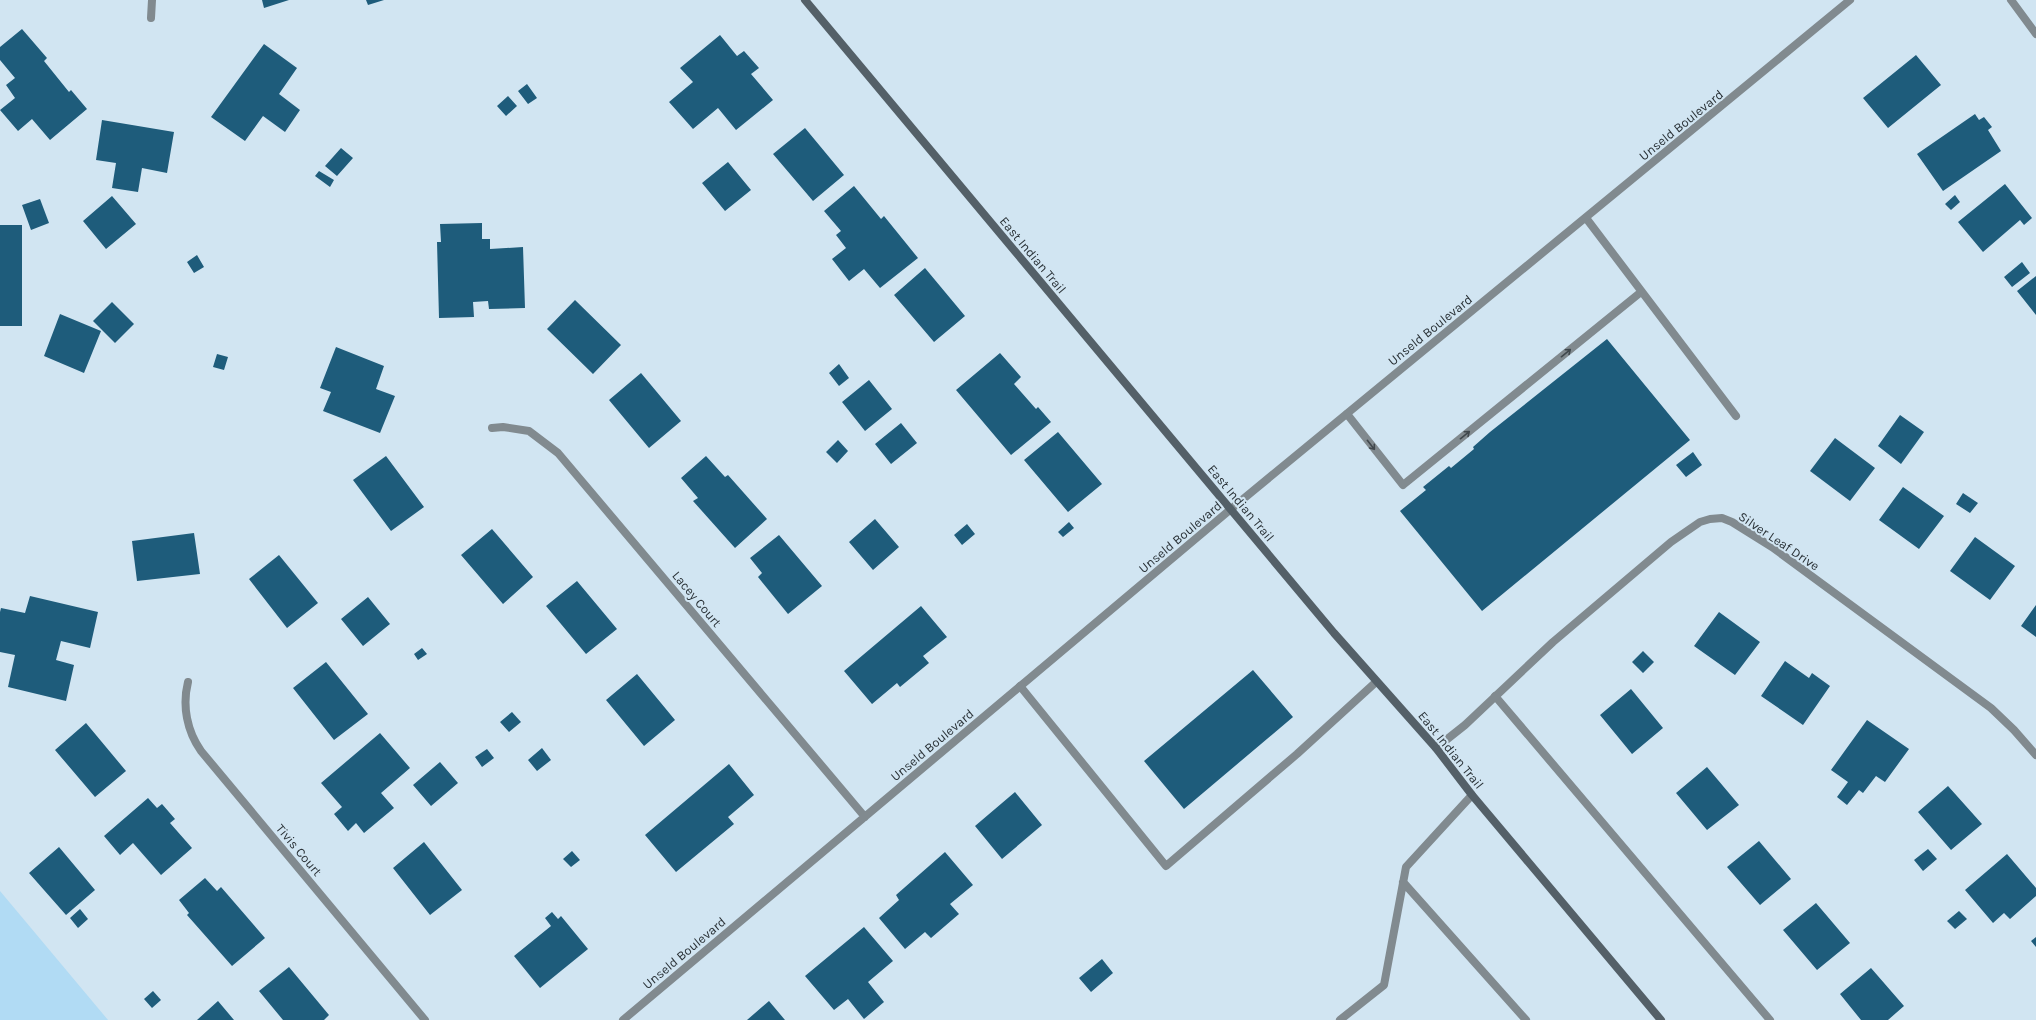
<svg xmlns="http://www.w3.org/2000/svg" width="2036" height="1020" viewBox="0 0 2036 1020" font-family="Karla,sans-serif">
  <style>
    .green { fill: #b1dbf4 }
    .building { fill: #1e5c7b }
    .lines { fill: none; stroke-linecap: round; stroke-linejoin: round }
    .lane { stroke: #818a8f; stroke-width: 8 }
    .street { stroke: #818a8f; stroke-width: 8 }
    .secondary { stroke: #546068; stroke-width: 8 }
    .oneway { stroke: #40484d }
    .labels { text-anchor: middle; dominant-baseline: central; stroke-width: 4; stroke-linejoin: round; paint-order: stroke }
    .street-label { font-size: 13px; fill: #2a3237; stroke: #d1e5f2 }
  </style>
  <rect width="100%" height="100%" fill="#d1e5f2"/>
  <path class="green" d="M0,891L108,1020H0Z"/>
  <path class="building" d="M262,0H289L264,8Z
    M366,0H384L368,5Z
    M22,29L47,58L44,61L69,92L71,90L87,109L50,140L32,119L18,131L0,110L15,98L6,85L15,78L0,60V47Z
    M720,35L737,56L744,51L759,68L751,74L773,100L736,130L718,108L693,129L669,102L693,82L680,68Z
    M264,44L297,68L279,94L300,110L285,132L263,116L245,141L211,117Z
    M1916,55L1941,85L1888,128L1863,98Z
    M527,84L537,98L528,104L518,91Z
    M508,96L517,106L506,116L497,106Z
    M1975,114L1979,120L1984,117L1992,127L1988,130L2001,151L1943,191L1917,154Z
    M102,120L174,132L167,173L142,168L138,192L112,188L116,163L96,160Z
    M805,128L844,175L813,201L773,154Z
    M341,148L353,158L337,176L325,166Z
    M728,162L751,190L725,211L702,183Z
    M319,171L334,180L330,187L315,176Z
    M2005,184L2032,218L2024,225L2020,220L1983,252L1958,222Z
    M854,186L881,219L884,216L918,258L880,288L864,269L849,281L832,259L846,248L836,235L841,231L824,211Z
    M1955,195L1960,202L1951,210L1945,204Z
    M112,196L136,224L106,249L83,221Z
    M40,199L49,223L31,230L22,205Z
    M482,223V239H490V249L523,247L525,308L489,309L488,301L473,302L474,317L439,318L437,242H441L440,224Z
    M0,225H22V326H0Z
    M197,255L204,267L194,273L187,262Z
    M2022,262L2030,273L2012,287L2004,277Z
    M925,268L965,316L934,342L894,295Z
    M2036,276V315L2017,291Z
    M575,300L621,345L593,374L547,329Z
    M112,302L134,324L115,343L93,321Z
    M60,314L101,331L84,373L44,356Z
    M1607,339L1690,440L1482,611L1400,511L1426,490L1423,487L1449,466L1451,468L1474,449L1473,447L1490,432Z
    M336,347L384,366L376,389L395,396L380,433L323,411L331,392L320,388Z
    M1000,353L1021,377L1014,384L1036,409L1038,407L1051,422L1011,455L956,390Z
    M217,354L228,357L224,370L213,367Z
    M839,364L849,378L839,386L829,373Z
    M641,373L681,421L649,448L609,400Z
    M869,380L892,409L865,431L842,402Z
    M1900,415L1924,432L1901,464L1878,446Z
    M901,423L917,443L891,464L875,444Z
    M1058,432L1102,484L1068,512L1024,460Z
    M1835,438L1875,468L1850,501L1810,471Z
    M838,440L848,451L837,463L826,452Z
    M1693,452L1702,465L1686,477L1676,465Z
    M386,456L424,507L391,531L353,480Z
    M706,456L725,477L728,475L767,519L735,548L693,501L698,498L681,478Z
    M1903,487L1944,516L1919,549L1879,520Z
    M1963,493L1978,503L1970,513L1956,504Z
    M875,519L899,547L873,570L849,542Z
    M1069,522L1074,528L1063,537L1058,532Z
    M967,524L975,534L962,545L954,535Z
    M492,529L533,577L503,604L461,555Z
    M194,533L200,574L137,581L132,541Z
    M779,535L822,586L788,614L758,577L762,573L750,558Z
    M1975,537L2015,566L1990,600L1950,571Z
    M279,555L318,603L287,628L249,579Z
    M577,581L617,629L586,654L546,606Z
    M30,596L98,612L90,648L61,641L56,660L74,665L66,701L8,687L15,655L0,652V612L1,608L25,613Z
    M368,597L390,624L363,646L341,619Z
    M2036,605V637L2021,626Z
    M921,606L947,637L923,656L929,663L900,687L897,683L872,704L844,671Z
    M1719,612L1760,642L1735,675L1694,646Z
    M422,648L427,654L418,660L414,654Z
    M1643,651L1654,662L1643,673L1632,662Z
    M1785,661L1809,678L1812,673L1830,686L1803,725L1761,696Z
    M326,662L368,714L334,740L293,688Z
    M1253,670L1293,717L1184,809L1144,761Z
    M637,674L675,720L644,746L606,700Z
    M1631,689L1663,728L1632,754L1600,715Z
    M512,712L521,722L509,732L500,722Z
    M1867,720L1909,749L1885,782L1876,776L1863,793L1859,790L1847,805L1837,797L1848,782L1831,770Z
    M86,723L126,771L95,797L55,750Z
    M380,733L410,768L381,793L394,808L364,833L356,823L348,831L334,814L342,807L321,783Z
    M542,748L551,760L537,771L528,760Z
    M487,749L494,758L482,767L475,757Z
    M440,762L458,783L431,806L413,785Z
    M729,764L754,795L728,817L734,824L676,872L645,835Z
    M1707,767L1739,805L1707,830L1676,793Z
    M1948,786L1982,824L1951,850L1918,812Z
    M1015,792L1042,825L1002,859L975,826Z
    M148,798L157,808L162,804L175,819L170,823L192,848L161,875L133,843L120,855L104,836Z
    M1759,841L1791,879L1760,905L1727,867Z
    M424,842L462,890L430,915L393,868Z
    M59,847L95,890L66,915L29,873Z
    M1928,849L1937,859L1923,871L1914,860Z
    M572,851L580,860L571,867L563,859Z
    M945,852L973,885L950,904L959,914L931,938L925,932L905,949L879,918L899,900L896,895Z
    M2007,854L2036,888V896L2010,919L2004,913L1993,923L1965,890Z
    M205,878L217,891L221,887L265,938L232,966L187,915L189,913L179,900Z
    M1816,903L1850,943L1817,970L1783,930Z
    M80,909L88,919L78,928L70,918Z
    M1959,911L1967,919L1955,929L1947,921Z
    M552,912L558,919L561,916L588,949L540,988L514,956L551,926L545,918Z
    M864,927L893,961L868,982L884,1002L864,1019L848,999L834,1010L805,976Z
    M2036,937V947L2031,941Z
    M1102,959L1113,973L1091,992L1079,978Z
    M289,967L329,1015L324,1020H283L259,991Z
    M1871,968L1904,1006L1888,1020H1861L1840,994Z
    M153,991L161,1000L152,1008L144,999Z
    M218,1001L234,1020H197Z
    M769,1001L785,1020H747Z"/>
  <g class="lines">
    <path class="lane" d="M1586,218L1736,416
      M1347,414L1403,485L1641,292
      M1020,686L1166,866L1297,754L1376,682
      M1495,696L1770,1020
      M1403,882L1526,1020
      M1340,1020L1384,985L1406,867L1472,795"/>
    <path class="street" d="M2011,0L2036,34
      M151,18L152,0
      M492,428L503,427L529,431L558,453L865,817
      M188,682C182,706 187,731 201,751L425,1020
      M1436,748L1465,725L1553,642L1671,542L1700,522L1710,519L1722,518L1732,522L1772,547L1991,708L2014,730L2036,755
      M623,1020L1231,509L1850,0"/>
    <path class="secondary" d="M805,0L1334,633L1436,748L1472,795L1661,1020"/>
  </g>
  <defs><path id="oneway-shaft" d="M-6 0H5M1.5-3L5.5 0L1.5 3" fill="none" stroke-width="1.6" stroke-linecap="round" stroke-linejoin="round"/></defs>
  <g class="oneway">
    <use href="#oneway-shaft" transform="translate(1566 353) rotate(-39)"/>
    <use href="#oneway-shaft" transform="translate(1465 435) rotate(-39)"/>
    <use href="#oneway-shaft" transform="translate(1371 445) rotate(52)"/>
  </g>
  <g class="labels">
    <g class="street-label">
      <text transform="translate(1681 125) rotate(-39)">Unseld Boulevard</text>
      <text transform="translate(1033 255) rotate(50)">East Indian Trail</text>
      <text transform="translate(1430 330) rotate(-39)">Unseld Boulevard</text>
      <text transform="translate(1241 503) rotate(50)">East Indian Trail</text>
      <text transform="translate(1180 537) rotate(-40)">Unseld Boulevard</text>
      <text transform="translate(1779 541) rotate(34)">Silver Leaf Drive</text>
      <text transform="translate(697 599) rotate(50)">Lacey Court</text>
      <text transform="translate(932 745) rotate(-40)">Unseld Boulevard</text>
      <text transform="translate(1451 750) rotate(51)">East Indian Trail</text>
      <text transform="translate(299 850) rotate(50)">Tivis Court</text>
      <text transform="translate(684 953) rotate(-40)">Unseld Boulevard</text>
    </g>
  </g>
</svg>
